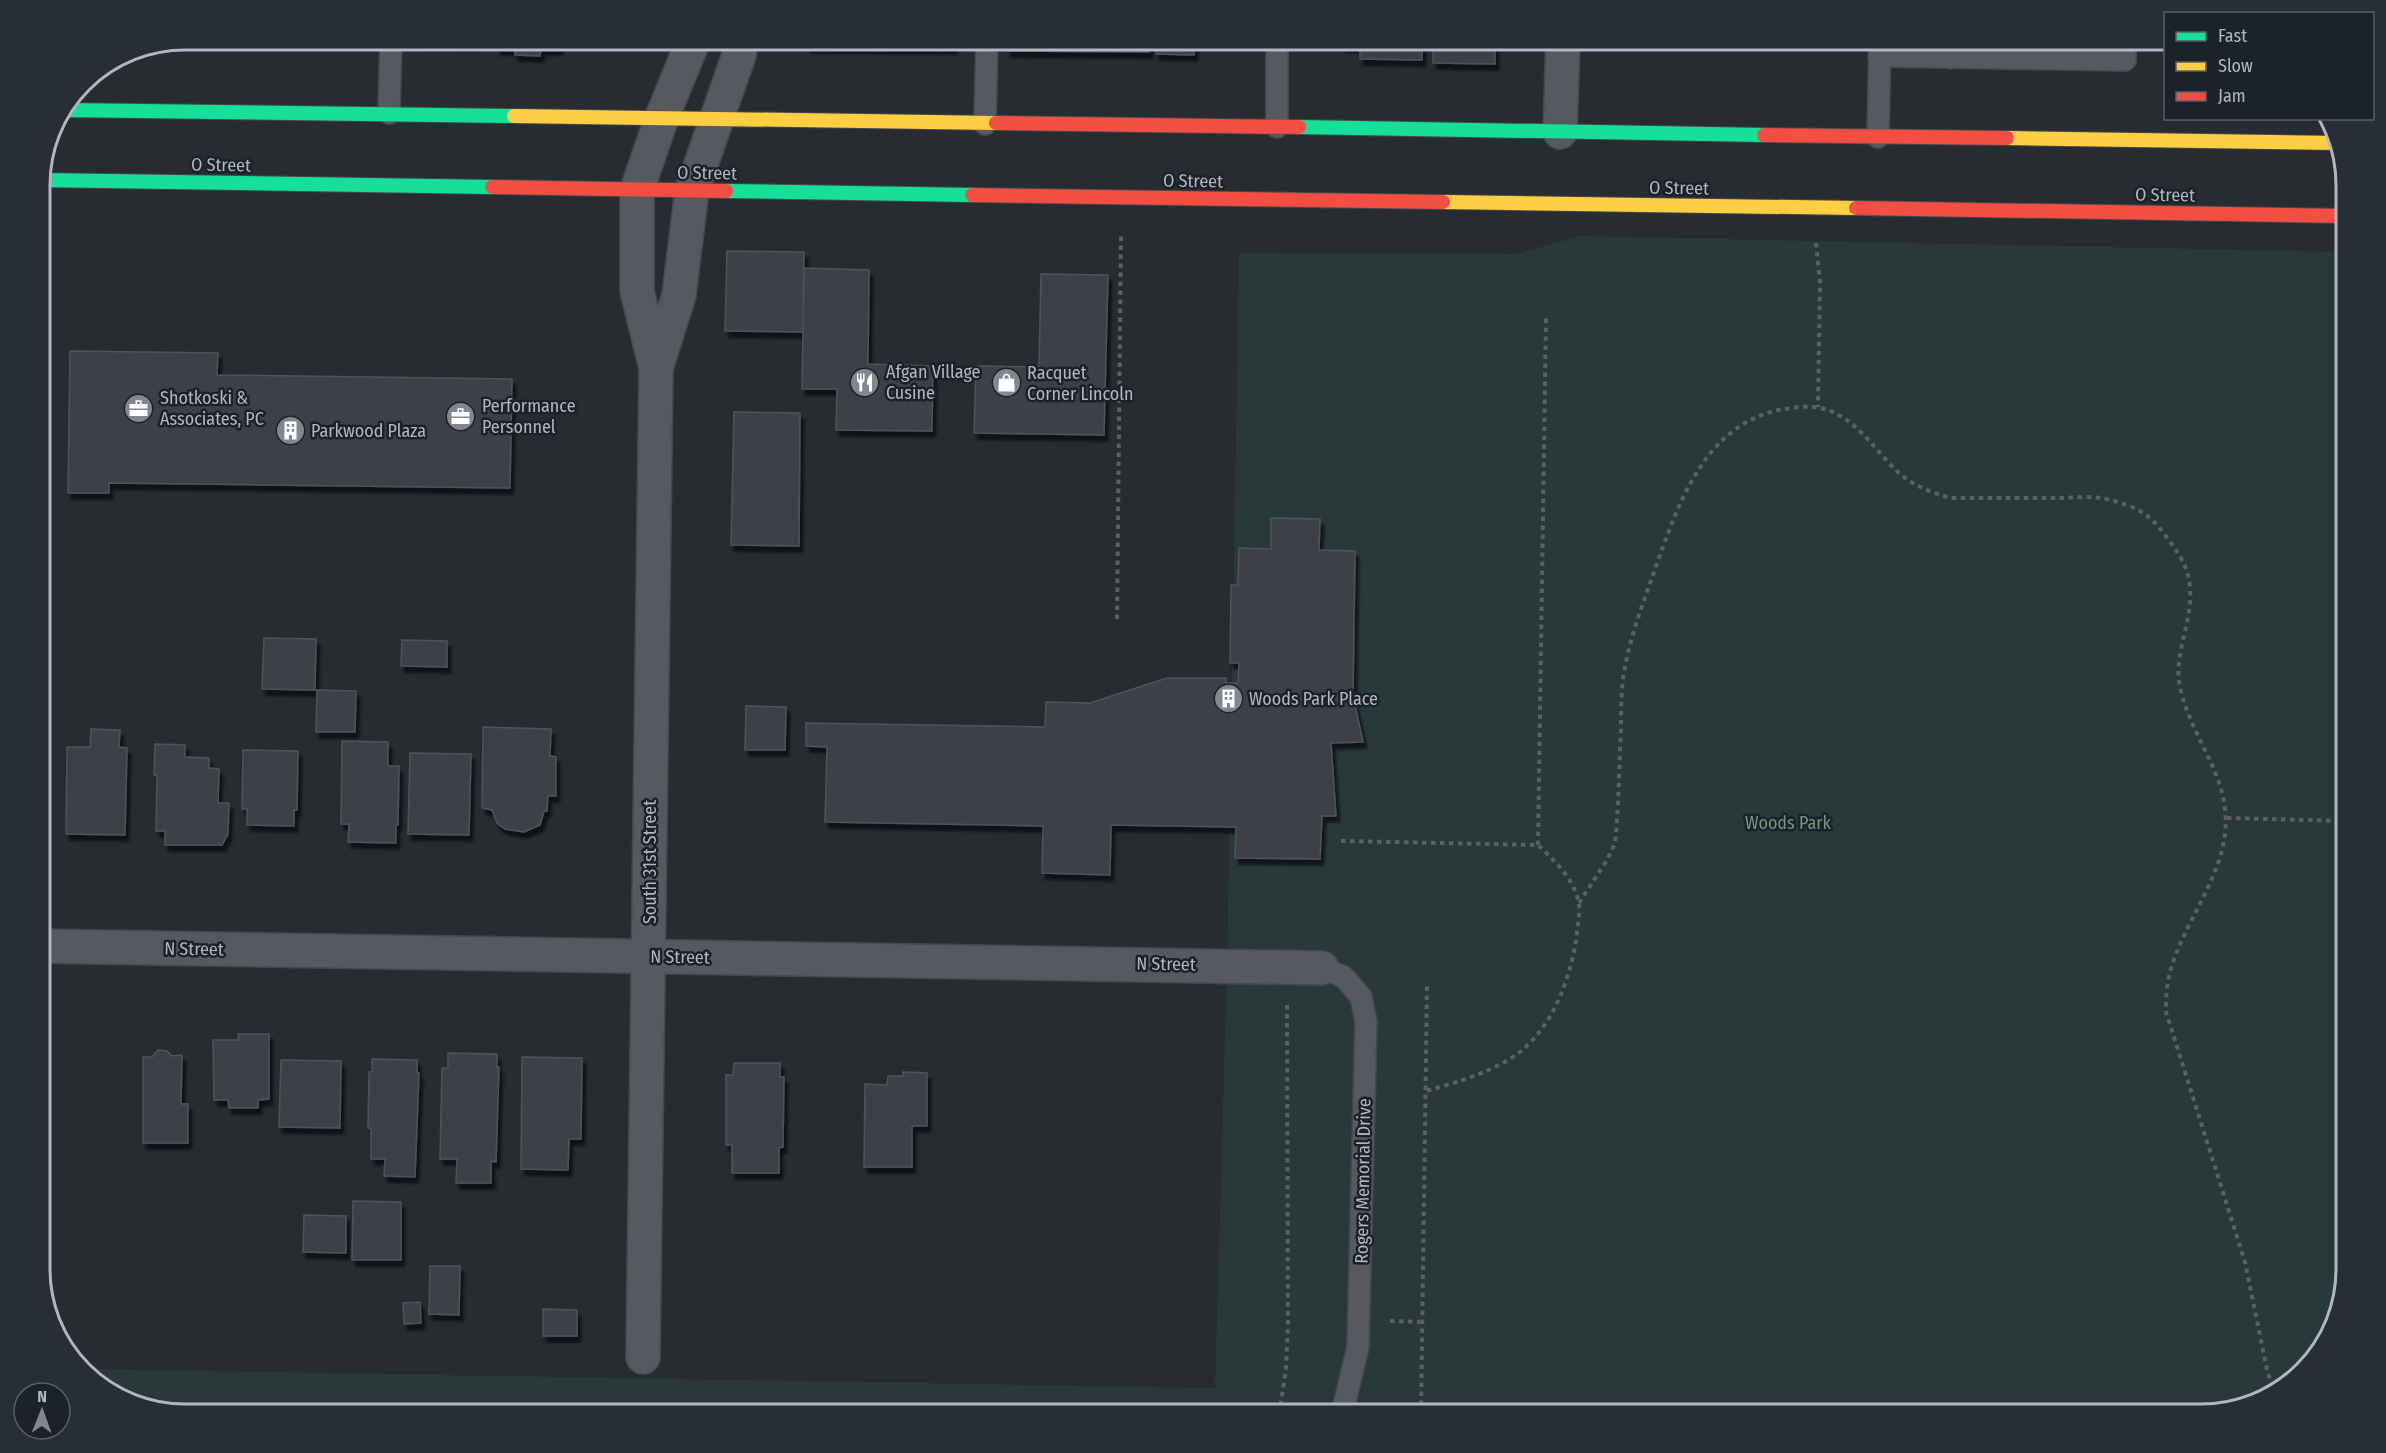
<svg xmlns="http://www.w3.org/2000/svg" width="2386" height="1453" viewBox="0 0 2386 1453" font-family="'Fira Sans Condensed',sans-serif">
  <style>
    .green { fill: #293839 }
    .building { fill: #3e4146; stroke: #4f5359; stroke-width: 1.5; filter: url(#shadow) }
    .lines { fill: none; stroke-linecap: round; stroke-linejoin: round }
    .lane-casing { stroke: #44484c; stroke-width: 24 }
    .street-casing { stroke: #44484c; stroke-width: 36 }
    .fast-casing { stroke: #45484e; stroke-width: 16 }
    .slow-casing { stroke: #45484e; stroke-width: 16 }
    .jam-casing { stroke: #45484e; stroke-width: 16 }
    .path { stroke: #5b5f64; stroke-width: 4; stroke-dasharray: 4.5 4.5; stroke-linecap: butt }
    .lane { stroke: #565a60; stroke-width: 21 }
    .street { stroke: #565a60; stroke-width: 33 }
    .fast { stroke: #16e098; stroke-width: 14 }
    .slow { stroke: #ffcf43; stroke-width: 14 }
    .jam { stroke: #f24e42; stroke-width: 14 }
    .labels { text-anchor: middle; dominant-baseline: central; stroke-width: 5; stroke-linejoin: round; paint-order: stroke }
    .street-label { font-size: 18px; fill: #b1b7c2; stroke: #1c222a }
    .poi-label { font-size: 18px; fill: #b1b7c2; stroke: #1c222a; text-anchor: start }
    .park-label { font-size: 18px; fill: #73967b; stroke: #1c222a }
    .rim { fill: none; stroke: #b1b7c2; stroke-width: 3 }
  </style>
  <defs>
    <filter id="shadow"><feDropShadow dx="3.5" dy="6" stdDeviation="1.5" flood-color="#0009"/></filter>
  </defs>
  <rect width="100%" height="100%" fill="#272c31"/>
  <path class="green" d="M1579,236L2347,252V1268L2327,1341L2274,1395L2201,1414H185L112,1394L87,1369L1215,1388L1227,965L1239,253L1517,254Z"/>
  <path class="building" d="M308,39H360V41L308,40Z
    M422,39H475V45L422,44Z
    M497,39H559V49H541L540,56L515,55V49H497Z
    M807,39H954V48L807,47Z
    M1007,39H1149V52L1007,51Z
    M1156,39H1195L1194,55L1156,54Z
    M1342,39H1422V60L1360,59V47L1342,46Z
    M1433,39H1495V64L1433,63Z
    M727,251L804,252L803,332L725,331Z
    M804,268L869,270L868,364L933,366L932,431L836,430L837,389H802Z
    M1041,274L1108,275L1104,435L974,433L976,366L1039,367Z
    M70,351L218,353L217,375L512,379L510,488L109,483V493H68Z
    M734,412L800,413L799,546L731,545Z
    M1271,518L1320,519L1319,550L1355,551L1353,696L1363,742L1331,743L1336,816H1322L1320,859L1235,858L1236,827L1111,825L1110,875L1042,873L1043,826L825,822L827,747L806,746V723L1045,727L1046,702L1090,703L1167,678H1226V683H1238L1239,663H1230L1231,585H1238L1239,548L1271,549Z
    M264,638L316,639L315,690L262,689Z
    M402,640L447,641V667L401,666Z
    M317,690L356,691L355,732H316Z
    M746,706L786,707L785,750H745Z
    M483,727L551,729L550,756L556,757V796H548L547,811H544L540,825L524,832L505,829L497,823L492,810L482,808Z
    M91,729L120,730L119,747L127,748L125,835L66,834L67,747H90Z
    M342,741L388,742V766H399L398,825H396V843L348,842L349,824H341Z
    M155,744L185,745V757L209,758V768L219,769L218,803H229L228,834L222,845H165V831H156L157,775H154Z
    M243,750L298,751L297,810H294V826L247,825V809H242Z
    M410,753L471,754L469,835L408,834Z
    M238,1034H269V1099L258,1100V1108H229L228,1100H214L213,1040H239Z
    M158,1050L167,1051L172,1056L182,1055L181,1104H188V1143H143V1057H152Z
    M448,1053L497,1054V1067H499L496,1162L491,1161V1183H456L457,1159H440L442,1068H448Z
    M522,1057L582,1058L581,1139H569L568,1170L521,1169Z
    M372,1059L417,1060V1073H419L415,1177L384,1176L385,1159H371V1128H368L369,1072H372Z
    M281,1060L341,1061L340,1128L279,1127Z
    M734,1063H780V1077H784L783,1147L779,1148V1173H732V1145H726V1075H733Z
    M903,1072L927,1073V1126H912V1167H864L865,1084L887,1085L888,1076H903Z
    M353,1201L401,1202V1260H352Z
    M304,1215L346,1216V1253L303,1252Z
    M430,1266H460L459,1315L429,1314Z
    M420,1302L421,1323L404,1324L403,1303Z
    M543,1309L577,1310V1336H543Z"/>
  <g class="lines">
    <defs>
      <path id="lane" d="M1879,56L2125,60V39
        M1950,58L1951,39
        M2037,59V39
        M389,113L391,39
        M985,124L987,39
        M1277,127V39
        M1878,137L1880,39
        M1322,968L1344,977L1361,997L1366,1022L1358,1347L1342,1414"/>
      <path id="street" d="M1560,132L1563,39
        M656,368L679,295L692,190L739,55L741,39
        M39,946L1322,968
        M643,1357L656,368L637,291V190L662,117L694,39"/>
      <path id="fast" d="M63,110L514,116
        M1299,127L1764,135
        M39,180L492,187
        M726,191L972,195"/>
      <path id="slow" d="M514,116L996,123
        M2007,138L2337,143
        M1443,202L1856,208"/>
      <path id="jam" d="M996,123L1299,127
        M1764,135L2007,138
        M492,187L726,191
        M972,195L1443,202
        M1856,208L2347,216"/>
    </defs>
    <use href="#lane" class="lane-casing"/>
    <use href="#street" class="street-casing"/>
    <use href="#fast" class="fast-casing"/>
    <use href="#slow" class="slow-casing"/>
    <use href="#jam" class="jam-casing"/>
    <path class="path" d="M1816,243L1820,282L1818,407
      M1117,619L1121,233
      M2227,818L2347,821
      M1341,841L1538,845C1555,861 1575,880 1579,904C1580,916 1577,929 1576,941C1568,986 1549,1036 1508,1060C1483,1075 1454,1083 1426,1091
      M1538,845L1546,317
      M1579,903L1607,860L1615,843C1619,805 1619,767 1621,729C1621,713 1621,696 1623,679C1628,643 1641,609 1653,575C1676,510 1702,426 1779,410C1792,408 1807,405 1820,408C1855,415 1874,450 1899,473C1914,486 1932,493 1951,498C1986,498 2021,498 2056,498C2070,498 2087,496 2101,498C2113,500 2129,505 2140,511C2154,519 2162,531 2171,543C2181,557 2189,570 2190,588C2193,621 2173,654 2180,687C2193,746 2237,781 2223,846C2213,893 2171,943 2167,989C2166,997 2166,1005 2166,1012L2245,1262L2267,1370L2275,1394
      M1390,1321L1421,1322
      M1279,1414L1286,1370L1288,1327L1287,1004
      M1421,1414L1427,986"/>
    <use href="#lane" class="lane"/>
    <use href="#street" class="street"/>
    <use href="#fast" class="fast"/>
    <use href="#slow" class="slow"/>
    <use href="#jam" class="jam"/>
  </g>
  <defs>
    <symbol id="restaurant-disc" viewBox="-11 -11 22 22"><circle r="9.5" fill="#81868f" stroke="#1c222a"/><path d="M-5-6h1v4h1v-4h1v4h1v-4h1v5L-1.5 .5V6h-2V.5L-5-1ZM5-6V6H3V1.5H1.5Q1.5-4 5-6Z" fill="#fff"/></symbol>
    <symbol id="shop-disc" viewBox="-11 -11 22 22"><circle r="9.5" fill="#81868f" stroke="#1c222a"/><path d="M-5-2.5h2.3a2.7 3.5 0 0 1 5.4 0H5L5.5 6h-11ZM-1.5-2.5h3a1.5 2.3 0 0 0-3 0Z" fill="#fff"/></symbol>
    <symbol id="office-disc" viewBox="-11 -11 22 22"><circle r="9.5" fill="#81868f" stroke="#1c222a"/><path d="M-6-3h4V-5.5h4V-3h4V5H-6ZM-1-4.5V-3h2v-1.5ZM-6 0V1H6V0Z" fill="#fff"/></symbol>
    <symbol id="building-disc" viewBox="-11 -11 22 22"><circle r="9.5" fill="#81868f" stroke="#1c222a"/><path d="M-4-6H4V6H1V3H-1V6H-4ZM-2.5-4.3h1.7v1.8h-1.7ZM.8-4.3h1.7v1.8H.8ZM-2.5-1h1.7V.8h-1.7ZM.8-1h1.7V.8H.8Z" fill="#fff"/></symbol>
  </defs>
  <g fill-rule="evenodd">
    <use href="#restaurant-disc" x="848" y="366" width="33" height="33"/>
    <use href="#shop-disc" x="990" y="366" width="33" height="33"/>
    <use href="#office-disc" x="122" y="392" width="33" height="33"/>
    <use href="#office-disc" x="444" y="400" width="33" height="33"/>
    <use href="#building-disc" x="274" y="414" width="33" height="33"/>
    <use href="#building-disc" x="1212" y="682" width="33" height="33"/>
  </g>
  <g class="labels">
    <g class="street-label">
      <text transform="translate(221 165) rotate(1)">O Street</text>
      <text transform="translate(707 173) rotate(1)">O Street</text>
      <text transform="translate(1193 181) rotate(1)">O Street</text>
      <text transform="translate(1679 188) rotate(1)">O Street</text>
      <text transform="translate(2165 195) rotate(1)">O Street</text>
      <text transform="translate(650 862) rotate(-90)">South 31st Street</text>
      <text transform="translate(194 949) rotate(1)">N Street</text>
      <text transform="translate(680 957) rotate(1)">N Street</text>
      <text transform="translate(1166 964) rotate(1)">N Street</text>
      <text transform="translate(1363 1181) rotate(-89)">Rogers Memorial Drive</text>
    </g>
    <g class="poi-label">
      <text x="886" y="372">Afgan Village<tspan x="886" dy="21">Cusine</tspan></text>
      <text x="1027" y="373">Racquet<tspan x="1027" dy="21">Corner Lincoln</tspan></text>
      <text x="160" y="398">Shotkoski &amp;<tspan x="160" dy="21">Associates, PC</tspan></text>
      <text x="482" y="406">Performance<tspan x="482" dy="21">Personnel</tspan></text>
      <text x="311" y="431">Parkwood Plaza</text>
      <text x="1249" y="699">Woods Park Place</text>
    </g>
    <g class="park-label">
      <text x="1788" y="823">Woods Park</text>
    </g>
  </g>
  <path d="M0 0H2386V1453H0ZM185 50H2201A135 135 0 0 1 2336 185V1269A135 135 0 0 1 2201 1404H185A135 135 0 0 1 50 1269V185A135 135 0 0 1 185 50Z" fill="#282e36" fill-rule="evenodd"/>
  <path class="rim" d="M185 50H2201A135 135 0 0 1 2336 185V1269A135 135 0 0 1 2201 1404H185A135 135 0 0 1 50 1269V185A135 135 0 0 1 185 50Z"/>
  <rect x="2164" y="12" width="210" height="108" fill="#1c222a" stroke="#585e67" stroke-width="1.5"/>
  <rect x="2176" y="32" width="30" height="9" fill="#16e098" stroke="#585e67" stroke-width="1.5"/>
  <text x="2218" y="42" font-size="18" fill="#b1b7c2">Fast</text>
  <rect x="2176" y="62" width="30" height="9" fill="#ffcf43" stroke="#585e67" stroke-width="1.5"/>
  <text x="2218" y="72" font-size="18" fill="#b1b7c2">Slow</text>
  <rect x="2176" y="92" width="30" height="9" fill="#f24e42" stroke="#585e67" stroke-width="1.5"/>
  <text x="2218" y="102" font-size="18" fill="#b1b7c2">Jam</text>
  <g transform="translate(42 1411) rotate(1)"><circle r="28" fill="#1c222a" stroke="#585e67" stroke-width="1.5"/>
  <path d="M0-4.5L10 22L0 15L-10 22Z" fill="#81868f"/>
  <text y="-9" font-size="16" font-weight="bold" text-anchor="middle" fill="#b1b7c2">N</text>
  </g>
</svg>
